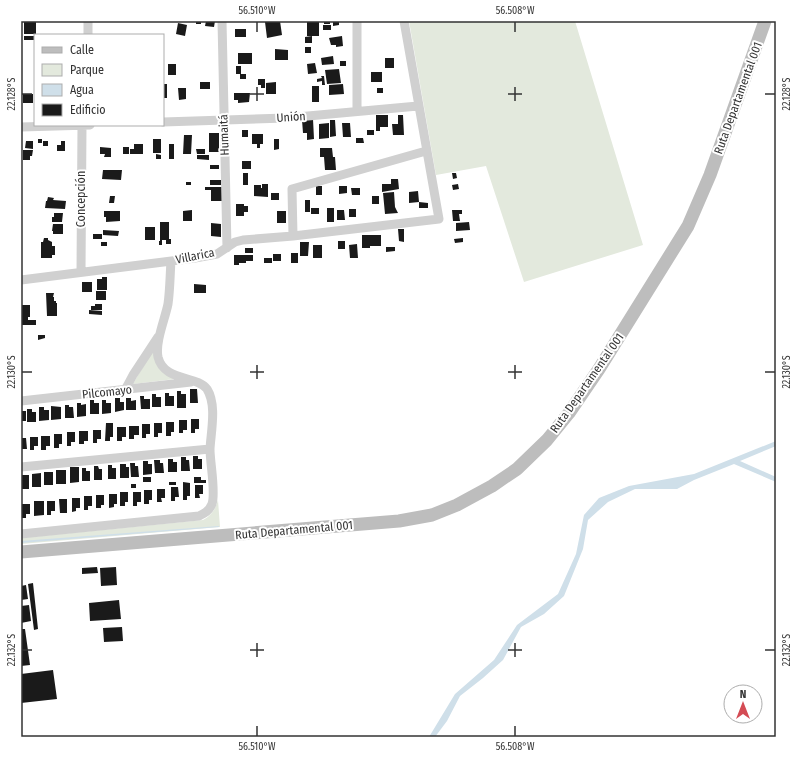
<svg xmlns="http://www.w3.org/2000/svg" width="797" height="758" viewBox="0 0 797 758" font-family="'Fira Sans Condensed',sans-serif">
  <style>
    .green { fill: #e3e9dd }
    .water { fill: #cfdfe9 }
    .building { fill: #1a1a1a }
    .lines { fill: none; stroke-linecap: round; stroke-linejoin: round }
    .street { stroke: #d0d0d0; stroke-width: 9 }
    .secondary { stroke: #bdbdbd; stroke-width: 13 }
    .ticks { fill: none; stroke: #333; stroke-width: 1.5 }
    .labels { text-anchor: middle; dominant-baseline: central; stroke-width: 4; stroke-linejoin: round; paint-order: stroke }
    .street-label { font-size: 12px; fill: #333; stroke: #fff }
    .neatline { fill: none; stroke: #333; stroke-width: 1.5 }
    .ticks-label { font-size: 10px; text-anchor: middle; fill: #333 }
  </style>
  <rect width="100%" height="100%" fill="#fff"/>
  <path class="green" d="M409,21H575L643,245L524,282L486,166L436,175Z
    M154,347C158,367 156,370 175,379L133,384Z
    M218,500L220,527L21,544V538L203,520C212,515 215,510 218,500Z"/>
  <path class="water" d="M776,441V446L740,461L776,477V482L734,464L694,480L677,489H635L608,502L588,520L583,549L564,596L544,614L521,627L503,660L483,678L460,696L447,721L435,737H429L455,694L494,660L517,625L558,594L576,554L584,515L599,498L629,486L694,474Z
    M219,526V527L21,543V541Z"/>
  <path class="building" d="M24,21H36V34H24Z
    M196,21H201V24H196Z
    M206,21H215L214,27L205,26Z
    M271,21H280L282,35L267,38L265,22Z
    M307,21H319V36H307Z
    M333,21H339V25L333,26Z
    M324,22H330V24H324Z
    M178,23L187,25L185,36L176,34Z
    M323,25H331V30H323Z
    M235,29H246V37H235Z
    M24,36H35V40H24Z
    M312,36V43H305V37Z
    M342,36L343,46L336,47V45H331L329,38Z
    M305,47H311V53H305Z
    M275,49L288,50V60H275Z
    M238,53H252V64H238Z
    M333,56L334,64L322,65L321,58Z
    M385,58H394V68H385Z
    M340,61H346V66H340Z
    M315,63L317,73L308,74L307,64Z
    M168,64H176V75H168Z
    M236,66H241V74H236Z
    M339,69L341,83L327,84L325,70Z
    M371,72H382V82H371Z
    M240,74H246V79H240Z
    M321,76H324L325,85H322V81L317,82V79L322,78Z
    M258,79H265V88H261V85H258Z
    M200,82H210V89H200Z
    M276,82V94H266V83Z
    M163,84H167V98H163Z
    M343,84L344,94L329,95V85Z
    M312,86H319V102H312Z
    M178,88H186V99L179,100Z
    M377,88H383V93H377Z
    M234,93H250L249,102L238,103V100H234Z
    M23,94H33V103H23Z
    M376,115H388V127H380V131H376Z
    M398,115H403L404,135H393L392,124H398Z
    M313,119L314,139L307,140V133H303L302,120Z
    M330,120H335L336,136L330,137Z
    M329,123V138L319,139V124Z
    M342,123H350L351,137H343Z
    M242,130H248V137H242Z
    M367,130H374V135H367Z
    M209,133H219V152H209Z
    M252,134H263V144H260V148H257V144H252Z
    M184,135H192L191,154H183Z
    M356,138H363L364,143H356Z
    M38,139H42V143H38Z
    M153,139H161V153H153Z
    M274,139H279V149L274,150Z
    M26,141H33V149L25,148Z
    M43,141H48V146H43Z
    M61,141H65V151H57V145H61Z
    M134,144H143V154H130V149H134Z
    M169,144H174V159H169Z
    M100,147L111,148V157H104L105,154H100Z
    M123,147H129V154H123Z
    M320,148H332L333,157H335L336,170H325L324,157H320Z
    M196,149H205V154H197Z
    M23,150H33L32,156H30V160H23Z
    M156,154L161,155V159H156Z
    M197,155H209V160L197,159Z
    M242,161H251V169H242Z
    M210,165H219V169H210Z
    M103,170H122L121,180L102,179Z
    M243,173H248V185H243Z
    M452,173H456L457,178L453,179Z
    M391,179H398L399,189L382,192V184H391Z
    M210,180H221V185H210Z
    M186,182H191V185H186Z
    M262,184H268V197L254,196V185H261V188H262Z
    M458,184L459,189L453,190L452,185Z
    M316,186H322V195H316Z
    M339,186H347V193L339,194Z
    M205,187H222V201H211V190H205Z
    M351,188H360V195H352Z
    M418,191L419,202L409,203V192Z
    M394,192L395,207L398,213L385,214L383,193Z
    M271,193H279V200H271Z
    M110,196H115L114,203H109Z
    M372,196H379V204H372Z
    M48,197L54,198L53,200L66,201L65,209L45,208L46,201H47Z
    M305,200H310V212H305Z
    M419,202L428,203V208H419Z
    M236,204H244V206H248V212H244V216H236Z
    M311,208H319V214H311Z
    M327,208H334V222H327Z
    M349,209H356V217H349Z
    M192,210V221H183V211Z
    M337,210H344L345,220H337Z
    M452,210H462V214H459L460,221H453Z
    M104,211H120V221L106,222V217H104Z
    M277,211H286V223H277Z
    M54,213H63L62,222H52V217H54Z
    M160,222H169V239H171V244H166V240H162V245H159V241H160Z
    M469,222L470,230L456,231V223Z
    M211,223L221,224V237L211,236Z
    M53,224H63V234H53V231H52Z
    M145,227H155V240H145Z
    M398,229H404V242L399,241Z
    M103,230L119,231L118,236L103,235Z
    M93,234H102V239H93Z
    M362,235H381V246H370V248H362Z
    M44,238H48V240L52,242V246H55V255H52V258H41V242H43Z
    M463,238V242L455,243L454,239Z
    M338,241H345V249H338Z
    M101,242H107V246H101Z
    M300,242H309L308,256H300Z
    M357,244L358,258H350L349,245Z
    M313,245H322V258H313Z
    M386,247H395V251L386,252Z
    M245,248H253V253H245Z
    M291,253H298V263H291Z
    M273,254H281V261H273Z
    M234,255H253V261H246V263H239V265H234Z
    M264,258H272V263H264Z
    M102,277H107V290H97V279H102Z
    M82,282H92V292H82Z
    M194,284L206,285V293H194Z
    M96,291H106V300H96Z
    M46,293H54L53,297H54V301H56V303H57V316H47Z
    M95,304H102V310H91V306H95Z
    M21,305H30V317H28V320H36V325H22Z
    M89,310L102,311V315L89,314Z
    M38,335H45V338L38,340Z
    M190,389H197L198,403H190Z
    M177,391H181V394H186V408H177Z
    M165,393H169V396H174V406H165Z
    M152,394H156V397H161V407H152Z
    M140,396H144V399H150V409H141Z
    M115,398H120V402H124V410L115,412Z
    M126,398H131V401L136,400V410H126Z
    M90,400H94V403H99V414H90Z
    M102,400H106V403H111V413L102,414Z
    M77,403H81V405L86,404V416L77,417Z
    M65,405H69V407H73L74,418H65Z
    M51,406L61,407V419L51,420Z
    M39,407H44V410H49V420L39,421Z
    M27,409H32V412H36V422H27Z
    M21,411H26V421H21Z
    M191,419H199V429H195V433H191Z
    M179,420H187V430H183V433H179Z
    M166,422H174V432H171V436H166Z
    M106,423H113V437H110V441H105Z
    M154,423H162V433H158V437H154Z
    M142,424H150V434H146V438H142Z
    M129,426H139V435H134V439H129Z
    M117,427H126V437H122V441H117Z
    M93,430H101V439H97V443H93Z
    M79,431H88V441H84V444H79Z
    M67,432H75V442H71V446H67Z
    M54,434H62V444H59V448H54Z
    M41,436H50V446H46V450H41Z
    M30,437H38V446H34V450H30Z
    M21,438H26L27,449H21Z
    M193,456H198V459H202V469H193Z
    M181,457H186V460H189L190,471H181Z
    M168,459H173V462H177V472H168Z
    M154,460H160V463H163L164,473H155Z
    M143,461H148V464H152V474L143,475Z
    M130,463H135V466H138L139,477H131Z
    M120,464H126V467H129V478H120Z
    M108,465H112V468H116V479H108Z
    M94,466H98L99,469H102V480H94Z
    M70,467H79V482L70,483Z
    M82,468H86V471H90V481H82Z
    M56,470H66V484H56Z
    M44,472H53V485H44Z
    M41,473V487H32V474Z
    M21,475H29V489H21Z
    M143,477H151V482H143Z
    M194,477H201V480H206V483H194Z
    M169,482H176V485H169Z
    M183,482L190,483V496H187V500H183Z
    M131,484H136V488H131Z
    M195,485H203V494H199L200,498H195Z
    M171,487H178L179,497H175V501H171Z
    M157,489H165V498H161L162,502H157Z
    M144,490H152V500H149V504H144Z
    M120,492H128V502H125V506H120Z
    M133,492H141V502H137V506H133Z
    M109,494H117V504H114V507L109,508Z
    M96,495H104V505H101V508H96Z
    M84,496H92V506H88V510H84Z
    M72,498H80V508H76V511L72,512Z
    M59,499H67V513H60Z
    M34,501H44V515L34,516Z
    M47,501H55V511H51V515H47Z
    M22,504H30V514H26V518H22Z
    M97,567L98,573L82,574V568Z
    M116,567L117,585L101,586L100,568Z
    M33,583L38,629L34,630L28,584Z
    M26,585L28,599L21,600V586Z
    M119,600L121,619L90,621L89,603Z
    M29,605L31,621L21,623V606Z
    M122,627L123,641L104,642L103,628Z
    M21,629H25L30,665L21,666Z
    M53,670L57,699L21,703V674Z"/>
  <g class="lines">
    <path class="street" d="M222,21L227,248
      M357,21V111
      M88,35V21
      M163,122L286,118L418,106
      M21,127L90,125
      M293,236L292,189L426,151
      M81,272L82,125
      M21,280L195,258L217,254L235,242L243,240L293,236L439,219L404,21
      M125,390L133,375L158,337
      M21,401L191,382
      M21,467L210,449
      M21,534L199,516C205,513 209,511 212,504C216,492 210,463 210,449C211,431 217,405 207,389C197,375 164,382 158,357C155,342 165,319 168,304C170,290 170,275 171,261"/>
    <path class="secondary" d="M21,552L399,521L432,515L457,505L492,486L517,469L547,440L569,413L599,369L688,226L710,175L765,21"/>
  </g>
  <path class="ticks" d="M257,22V32M515,22V32M257,87V101M515,87V101M22,94H32M250,94H264M508,94H522M765,94H775M257,365V379M515,365V379M22,372H32M250,372H264M508,372H522M765,372H775M257,643V657M515,643V657M22,650H32M250,650H264M508,650H522M765,650H775M257,726V736M515,726V736"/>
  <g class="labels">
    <g class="street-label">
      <text transform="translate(738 98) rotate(-70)">Ruta Departamental 001</text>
      <text transform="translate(291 117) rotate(-4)">Unión</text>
      <text transform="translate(224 135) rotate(-92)">Humaitá</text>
      <text transform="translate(81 199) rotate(-90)">Concepción</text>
      <text transform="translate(195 256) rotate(-11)">Villarica</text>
      <text transform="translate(587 383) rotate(-55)">Ruta Departamental 001</text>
      <text transform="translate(107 392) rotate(-6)">Pilcomayo</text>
      <text transform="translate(294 530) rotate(-5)">Ruta Departamental 001</text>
    </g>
  </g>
  <rect width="797" height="758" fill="none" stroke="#ffffff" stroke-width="44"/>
  <rect x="34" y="34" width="130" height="92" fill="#ffffff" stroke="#adadad"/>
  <rect x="42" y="47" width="20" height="6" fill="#bdbdbd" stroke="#adadad"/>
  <text x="70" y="54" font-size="12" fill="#333333">Calle</text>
  <rect x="42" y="64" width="20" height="12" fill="#e3e9dd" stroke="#adadad"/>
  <text x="70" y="74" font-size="12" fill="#333333">Parque</text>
  <rect x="42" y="84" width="20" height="12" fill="#cfdfe9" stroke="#adadad"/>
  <text x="70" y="94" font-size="12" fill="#333333">Agua</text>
  <rect x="42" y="104" width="20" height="12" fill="#1a1a1a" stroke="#adadad"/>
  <text x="70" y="114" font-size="12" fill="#333333">Edificio</text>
  <g transform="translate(743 704)"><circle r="19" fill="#ffffff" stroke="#adadad"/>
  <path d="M0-3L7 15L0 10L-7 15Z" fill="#d44b54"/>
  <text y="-6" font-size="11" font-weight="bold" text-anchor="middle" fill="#333333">N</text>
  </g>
  <rect x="22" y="22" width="753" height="714" class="neatline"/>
  <g class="ticks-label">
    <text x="257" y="14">56.510°W</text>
    <text x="515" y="14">56.508°W</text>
    <text transform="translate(11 94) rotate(-90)" y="4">22.128°S</text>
    <text transform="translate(786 94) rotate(-90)" y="4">22.128°S</text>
    <text transform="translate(11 372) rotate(-90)" y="4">22.130°S</text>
    <text transform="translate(786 372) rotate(-90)" y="4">22.130°S</text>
    <text transform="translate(11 650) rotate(-90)" y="4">22.132°S</text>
    <text transform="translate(786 650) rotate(-90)" y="4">22.132°S</text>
    <text x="257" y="750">56.510°W</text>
    <text x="515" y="750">56.508°W</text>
  </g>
</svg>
